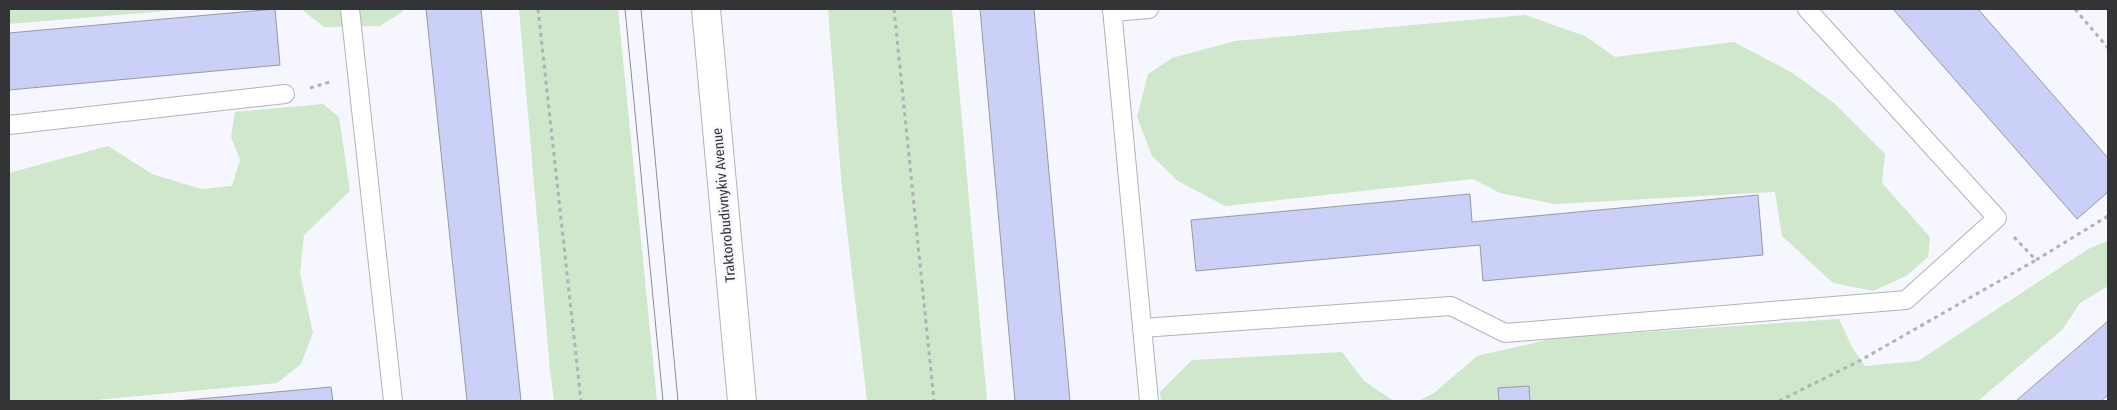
<svg xmlns="http://www.w3.org/2000/svg" width="2117" height="410" viewBox="0 0 2117 410" font-family="'Fira Sans Condensed',sans-serif">
  <style>
    .green { fill: #cfe7cb }
    .building { fill: #cbd0f8; stroke: #98999f }
    .lines { fill: none; stroke-linecap: round; stroke-linejoin: round }
    .lane-casing { stroke: #b2b3ba; stroke-width: 20 }
    .secondary-casing { stroke: #b2b3ba; stroke-width: 30 }
    .path { stroke: #b1b2b7; stroke-width: 3; stroke-dasharray: 4 4; stroke-linecap: butt }
    .lane { stroke: #fff; stroke-width: 18 }
    .secondary { stroke: #fff; stroke-width: 28 }
    .tram { stroke: #8c8d92; stroke-width: 1 }
    .labels { text-anchor: middle; dominant-baseline: central; stroke-width: 4; stroke-linejoin: round; paint-order: stroke }
    .street-label { font-size: 14px; fill: #333436; stroke: #f6f7fe }
  </style>
  <rect width="100%" height="100%" fill="#f6f7fe"/>
  <path class="green" d="M9,9H190L9,24Z
    M301,9H403L402,12L380,26L324,27Z
    M519,9H618L657,401H554L550,370Z
    M828,9H952L987,401H867L842,188Z
    M1525,15L1585,36L1615,57L1734,42L1791,72L1834,103L1885,154L1882,183L1930,237L1928,257L1906,276L1873,291L1833,283L1782,236L1775,192L1555,204L1500,193L1473,179L1225,206L1178,181L1152,156L1137,117L1148,74L1172,58L1235,41Z
    M323,104L339,117L350,191L304,235L300,273L313,333L301,364L277,383L85,401H9V173L108,146L152,174L201,189L232,186L240,160L231,137L235,112Z
    M2108,241V286L2080,303L2063,329L1978,401H1418L1434,393L1477,356L1555,338L1839,319L1852,347L1865,366L1918,361L2090,248Z
    M1342,352L1364,381L1394,401H1161L1160,392L1192,360Z"/>
  <path class="building" d="M275,9L280,65L9,90V33Z
    M426,9H481L521,401H467Z
    M980,9H1034L1070,401H1015Z
    M1893,9H1978L2108,158V192L2077,219Z
    M1470,194L1472,222L1758,195L1763,255L1483,281L1480,245L1196,271L1191,220Z
    M2108,321V395L2101,401H2016Z
    M1529,386L1530,401H1499L1498,388Z
    M331,387L333,401H177Z"/>
  <g class="lines">
    <defs>
      <path id="lane" d="M350,9L393,401
        M1112,9L1149,401
        M1112,12L1149,9
        M9,125L285,94
        M1142,328L1451,306L1505,333L1906,300L1997,218L1807,9"/>
      <path id="secondary" d="M706,9L742,401"/>
    </defs>
    <use href="#lane" class="lane-casing"/>
    <use href="#secondary" class="secondary-casing"/>
    <path class="path" d="M538,9L581,401
      M894,9L934,401
      M2075,9L2108,48
      M310,88L333,81
      M2014,237L2036,260L2108,216
      M1779,401L1861,360L2036,260"/>
    <use href="#lane" class="lane"/>
    <use href="#secondary" class="secondary"/>
    <path class="tram" d="M625,9L663,401
      M641,9L678,401"/>
  </g>
  <g class="labels">
    <g class="street-label">
      <text transform="translate(724 205) rotate(-95)">Traktorobudivnykiv Avenue</text>
    </g>
  </g>
  <rect width="2117" height="410" fill="none" stroke="#333436" stroke-width="20"/>
</svg>
